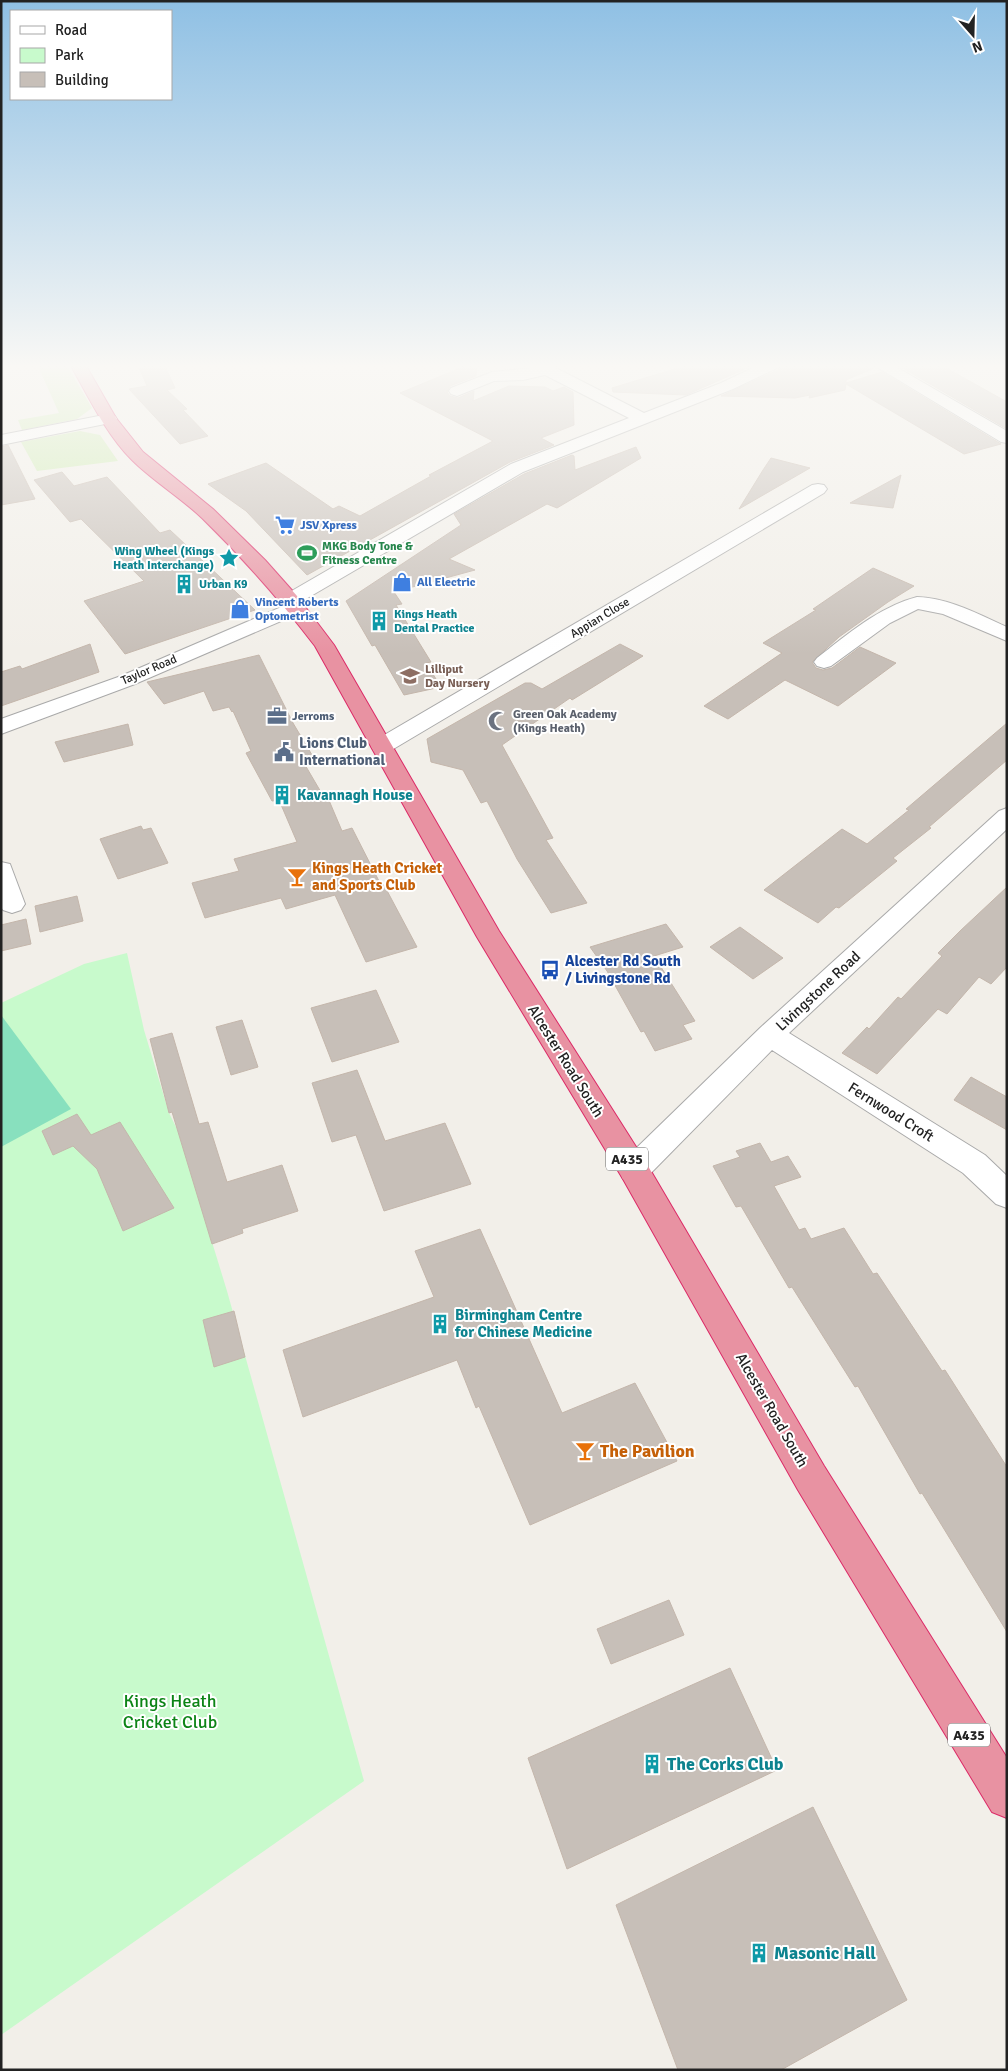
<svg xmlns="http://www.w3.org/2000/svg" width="1008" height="2071" viewBox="0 0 1008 2071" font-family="Signika,sans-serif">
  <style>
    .grass { fill: #cdebb0 }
    .park { fill: #c8facc }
    .pitch { fill: #88e0be }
    .building { fill: #c7bfb8; stroke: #c4b6ab }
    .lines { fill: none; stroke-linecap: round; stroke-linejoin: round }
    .minor-casing { stroke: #a9a9a9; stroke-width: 2 }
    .highway-casing { stroke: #dc2a67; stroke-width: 2 }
    .minor { fill: #fff; fill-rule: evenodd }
    .highway { fill: #e892a2; fill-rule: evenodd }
    .labels { text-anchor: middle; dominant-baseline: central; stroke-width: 4; stroke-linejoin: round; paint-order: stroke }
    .far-shop-label { font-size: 12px; font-weight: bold; fill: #366cbe; stroke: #fff; text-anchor: start }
    .far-leisure-label { font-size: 12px; font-weight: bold; fill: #27864d; stroke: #fff; text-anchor: start }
    .far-culture-label { font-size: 12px; font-weight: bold; fill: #0d838f; stroke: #fff; text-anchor: start }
    .far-street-label { font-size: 12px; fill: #222; stroke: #fff }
    .far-education-label { font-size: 12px; font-weight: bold; fill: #785e54; stroke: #fff; text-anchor: start }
    .far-worship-label { font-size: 12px; font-weight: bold; fill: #5b616d; stroke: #fff; text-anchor: start }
    .far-service-label { font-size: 12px; font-weight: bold; fill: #4e5e75; stroke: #fff; text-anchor: start }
    .shield { fill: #fff; stroke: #646464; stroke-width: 1 }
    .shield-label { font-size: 14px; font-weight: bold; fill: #222 }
    .service-label { font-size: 15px; font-weight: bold; fill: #4e5e75; stroke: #fff; text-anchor: start }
    .culture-label { font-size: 15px; font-weight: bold; fill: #0d838f; stroke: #fff; text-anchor: start }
    .food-label { font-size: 15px; font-weight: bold; fill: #c56008; stroke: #fff; text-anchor: start }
    .transit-label { font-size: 15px; font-weight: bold; fill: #164399; stroke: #fff; text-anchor: start }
    .street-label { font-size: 15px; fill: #222; stroke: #fff }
    .near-food-label { font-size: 18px; font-weight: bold; fill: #c56008; stroke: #fff; text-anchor: start }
    .near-park-label { font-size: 18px; fill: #0c8416; stroke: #fff }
    .near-culture-label { font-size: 18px; font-weight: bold; fill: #0d838f; stroke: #fff; text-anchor: start }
  </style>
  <rect width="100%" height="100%" fill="#f2efe9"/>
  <path class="grass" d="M37,364H66L92,408L77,419L22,430L18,420L59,413Z
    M80,431L100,435L118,461L37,471L21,442Z"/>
  <path class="park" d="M127,953L144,1030L169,1113L178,1131L227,1291L364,1781L1,2035V1003L84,964Z"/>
  <path class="pitch" d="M1,1015L71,1109L1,1147Z"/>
  <path class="building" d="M164,364L175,388L167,390L187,409L183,410L208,436L180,444L129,389L147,386L139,367Z
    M470,364H477L476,376L450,386L447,392L450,396L458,398L474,391L473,401L509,386L545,387L553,391L564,387L573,392L574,425L541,438L554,445L510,462L307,575L246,511L208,484L266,463L333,509L339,506L360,516L431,476L429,475L493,441L400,393Z
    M691,364H756L686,395L613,392L612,388Z
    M783,364H824L874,368L846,380V383L882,372L1001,444L964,454L846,384L845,390L809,398L810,395L795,398L721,396L780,369Z
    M911,364H939L1007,402V429L901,367Z
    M8,445L35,499L1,505V447Z
    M636,447L641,458L557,508L547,504L449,559L475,570L394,592L402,604L396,605L431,662L426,663L441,687L404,695L375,645L372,646L346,601L461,525L454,514L524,474L572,455L574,456L575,470Z
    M771,458L810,468L739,509L763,470Z
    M62,472L74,486L107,477L160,533L170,530L255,610L125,654L84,601L144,581L81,519L70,522L34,480Z
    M901,475L893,508L850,503Z
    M873,568L914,586L888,602L839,637L812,662L816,668L823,670L832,668L860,647L896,663L838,706L785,680L728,719L704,706L782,653L763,643L816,610L813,609Z
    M90,644L99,672L1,706V672L20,666L22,669Z
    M620,644L643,656L572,700L570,698L502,745L553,838L546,840L587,903L551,913L517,859L487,801L481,803L463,770L431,762L427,739L525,683H531L542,689Z
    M259,655L293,723L312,755L301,758L325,799L328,798L342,831L352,828L381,885H384L417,947L366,962L335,895L286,909L281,898L205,918L192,883L239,871L234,859L297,842L279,800L272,801L246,753L251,751L233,711L232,712L229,707L213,711L204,691L164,704L147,682Z
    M1007,723V760L929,827L931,828L893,858L897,861L839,908L836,907L818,923L764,890L842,829L867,844L909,810L906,809Z
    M128,724L133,745L64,762L55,742Z
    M141,826L143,830L151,828L168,863L118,879L100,839Z
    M1007,887V967L991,984L979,977L947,1014L938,1009L877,1074L842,1053L867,1027L869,1029L898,997L901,999L942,956L938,953L960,931Z
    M77,896L83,921L40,932L35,906Z
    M26,919L31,944L1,951V925Z
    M666,924L683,947L654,956L695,1021L683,1025L692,1039L655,1051L644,1031L641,1032L607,971L590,947Z
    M740,927L783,958L753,979L710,947Z
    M376,990L399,1042L332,1062L311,1008Z
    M242,1020L258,1067L231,1075L216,1027Z
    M172,1033L199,1124L208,1122L227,1182L282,1165L298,1211L242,1229L243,1233L212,1244L172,1112L169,1113L150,1039Z
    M357,1070L385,1141L445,1123L471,1184L384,1211L356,1135L332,1142L312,1083Z
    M971,1077L1007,1097V1130L954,1100Z
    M77,1114L91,1135L120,1122L174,1208L123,1231L97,1169L73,1146L53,1155L42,1131Z
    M760,1143L771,1162L788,1156L801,1177L774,1186L799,1230L805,1228L811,1239L844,1228L873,1274L877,1273L942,1371L945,1370L1007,1467V1632L922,1493L920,1494L858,1386L855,1387L792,1287L789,1288L741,1206L736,1207L713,1166L740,1157L736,1151Z
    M480,1229L562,1413L635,1383L677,1461L530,1525L479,1406L476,1408L457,1360L303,1417L283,1350L434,1297L415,1251Z
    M234,1311L245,1357L214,1367L203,1320Z
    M669,1600L684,1635L611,1664L597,1629Z
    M730,1668L777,1770L567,1869L528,1758Z
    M813,1807L907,2000L781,2070H678L616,1905Z"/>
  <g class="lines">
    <defs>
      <path id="minor" d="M528,364H548L644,413L721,383L761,364H781L779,367L733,389L523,472L299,603L305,608L302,612L135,684L1,734V719L121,676L286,605L280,600L283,596L511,464L629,418L545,375L523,380L494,381L457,396L451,394L449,391L451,388L492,372L532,368Z
        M872,364H891L1007,431V443L1001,442Z
        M109,414L115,416L117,419L115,422L1,445V435Z
        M818,484L824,485L827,489L824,493L390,751L382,753L374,751L371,746L374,741L812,485Z
        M917,597C949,598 978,614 1007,627V641L943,614L918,609L890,623L831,666L824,668L817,666L814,662L817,658C848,634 879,607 917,597Z
        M1007,808V829L789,1033L985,1155L1007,1176V1208L996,1204L963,1173L772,1050L645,1179L634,1183L623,1179L619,1170L623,1161L760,1028L999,811Z
        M1,862L10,864L25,904L21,910L12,913L3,910L1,907Z"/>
      <path id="highway" d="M70,364H85L116,418L143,452L213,509L265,560L297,596L334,645L499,931L645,1161L824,1466L1007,1758V1818L992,1812L798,1490L623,1179L477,937L315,646C280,600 243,558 202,518C180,497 153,481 132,460C106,434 88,396 70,364Z"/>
    </defs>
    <use href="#minor" class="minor-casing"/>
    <use href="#highway" class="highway-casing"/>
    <use href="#minor" class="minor"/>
    <use href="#highway" class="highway"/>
  </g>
  <linearGradient id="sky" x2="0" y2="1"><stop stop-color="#8fc0e4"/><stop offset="0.56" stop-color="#f9f8f5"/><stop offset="1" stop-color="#f9f8f5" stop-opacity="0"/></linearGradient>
  <rect width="1008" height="654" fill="url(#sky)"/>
  <defs>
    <symbol id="supermarket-bare" viewBox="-9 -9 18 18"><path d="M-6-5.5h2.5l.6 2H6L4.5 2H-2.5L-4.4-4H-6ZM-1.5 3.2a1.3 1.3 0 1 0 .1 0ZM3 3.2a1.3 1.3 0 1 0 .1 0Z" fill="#3f7fe0" stroke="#fff" stroke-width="2.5" paint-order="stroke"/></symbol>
    <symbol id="stadium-bare" viewBox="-9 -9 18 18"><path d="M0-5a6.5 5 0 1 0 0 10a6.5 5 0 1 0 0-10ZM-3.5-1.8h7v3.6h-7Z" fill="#2e9e5b" stroke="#fff" stroke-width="2.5" paint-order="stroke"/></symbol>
    <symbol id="sight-bare" viewBox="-9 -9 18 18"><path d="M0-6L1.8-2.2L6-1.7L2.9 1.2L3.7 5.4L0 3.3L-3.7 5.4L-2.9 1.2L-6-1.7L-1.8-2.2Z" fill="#0f9aa8" stroke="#fff" stroke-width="2.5" paint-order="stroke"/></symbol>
    <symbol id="shop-bare" viewBox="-9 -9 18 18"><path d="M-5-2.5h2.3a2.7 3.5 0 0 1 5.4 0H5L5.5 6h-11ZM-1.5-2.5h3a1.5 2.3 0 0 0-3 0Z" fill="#3f7fe0" stroke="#fff" stroke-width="2.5" paint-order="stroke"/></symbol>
    <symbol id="building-bare" viewBox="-9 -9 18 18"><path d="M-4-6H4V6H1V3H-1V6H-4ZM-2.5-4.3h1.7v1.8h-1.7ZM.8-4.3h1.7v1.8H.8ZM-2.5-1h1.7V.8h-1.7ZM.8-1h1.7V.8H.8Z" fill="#0f9aa8" stroke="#fff" stroke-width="2.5" paint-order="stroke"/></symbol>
    <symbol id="school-bare" viewBox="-9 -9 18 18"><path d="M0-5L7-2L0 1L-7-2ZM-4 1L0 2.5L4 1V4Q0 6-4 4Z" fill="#8d6e63" stroke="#fff" stroke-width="2.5" paint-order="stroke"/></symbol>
    <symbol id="office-bare" viewBox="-9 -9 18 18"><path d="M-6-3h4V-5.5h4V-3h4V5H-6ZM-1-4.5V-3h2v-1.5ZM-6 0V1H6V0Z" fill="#5c6f8a" stroke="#fff" stroke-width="2.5" paint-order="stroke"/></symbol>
    <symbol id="mosque-bare" viewBox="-9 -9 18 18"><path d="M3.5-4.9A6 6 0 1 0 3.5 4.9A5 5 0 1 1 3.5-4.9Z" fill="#6b7280" stroke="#fff" stroke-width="2.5" paint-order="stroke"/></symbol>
    <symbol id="civic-bare" viewBox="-9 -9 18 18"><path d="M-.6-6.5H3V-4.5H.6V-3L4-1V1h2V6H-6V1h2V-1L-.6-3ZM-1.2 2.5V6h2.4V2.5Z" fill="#5c6f8a" stroke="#fff" stroke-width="2.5" paint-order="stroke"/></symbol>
    <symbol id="bar-bare" viewBox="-9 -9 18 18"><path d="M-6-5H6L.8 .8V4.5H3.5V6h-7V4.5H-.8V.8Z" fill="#e8710a" stroke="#fff" stroke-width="2.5" paint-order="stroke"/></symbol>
    <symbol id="bus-bare" viewBox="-9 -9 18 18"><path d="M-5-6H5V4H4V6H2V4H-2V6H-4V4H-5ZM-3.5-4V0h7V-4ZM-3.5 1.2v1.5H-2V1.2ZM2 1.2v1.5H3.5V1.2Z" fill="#1a4fb4" stroke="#fff" stroke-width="2.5" paint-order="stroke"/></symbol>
  </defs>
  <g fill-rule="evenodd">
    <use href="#supermarket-bare" x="271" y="511" width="28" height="28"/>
    <use href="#stadium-bare" x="293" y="539" width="28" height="28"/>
    <use href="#sight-bare" x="215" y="544" width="28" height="28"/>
    <use href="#shop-bare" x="388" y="568" width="28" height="28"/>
    <use href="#building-bare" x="170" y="570" width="28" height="28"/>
    <use href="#shop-bare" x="226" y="595" width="28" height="28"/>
    <use href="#building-bare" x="365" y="607" width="28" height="28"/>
    <use href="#school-bare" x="396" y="662" width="28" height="28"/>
    <use href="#office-bare" x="263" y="702" width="28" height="28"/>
    <use href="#mosque-bare" x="484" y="707" width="28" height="28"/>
    <use href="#civic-bare" x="270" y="738" width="28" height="28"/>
    <use href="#building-bare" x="268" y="781" width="28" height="28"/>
    <use href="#bar-bare" x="283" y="863" width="28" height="28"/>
    <use href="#bus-bare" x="536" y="956" width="28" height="28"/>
    <use href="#building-bare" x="426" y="1310" width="28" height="28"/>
    <use href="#bar-bare" x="571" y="1437" width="28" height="28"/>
    <use href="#building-bare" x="638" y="1750" width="28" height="28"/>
    <use href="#building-bare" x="745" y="1939" width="28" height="28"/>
  </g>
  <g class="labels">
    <g class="far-shop-label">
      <text x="300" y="525">JSV Xpress</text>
      <text x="417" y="582">All Electric</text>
      <text x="255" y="602">Vincent Roberts<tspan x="255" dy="14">Optometrist</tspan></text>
    </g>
    <g class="far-leisure-label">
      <text x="322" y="546">MKG Body Tone &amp;<tspan x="322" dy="14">Fitness Centre</tspan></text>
    </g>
    <g class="far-culture-label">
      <text x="214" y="551" text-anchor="end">Wing Wheel (Kings<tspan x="214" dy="14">Heath Interchange)</tspan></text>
      <text x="199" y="584">Urban K9</text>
      <text x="394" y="614">Kings Heath<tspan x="394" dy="14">Dental Practice</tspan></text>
    </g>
    <g class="far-street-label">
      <text transform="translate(600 618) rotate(-31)">Appian Close</text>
      <text transform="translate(149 670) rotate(-23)">Taylor Road</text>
    </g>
    <g class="far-education-label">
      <text x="425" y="669">Lilliput<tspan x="425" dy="14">Day Nursery</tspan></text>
    </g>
    <g class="far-worship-label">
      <text x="513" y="714">Green Oak Academy<tspan x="513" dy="14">(Kings Heath)</tspan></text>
    </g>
    <g class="far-service-label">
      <text x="292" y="716">Jerroms</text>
    </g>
    <g class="shield">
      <rect x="606" y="1147.5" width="42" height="23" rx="4"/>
      <rect x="948" y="1723.5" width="42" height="23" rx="4"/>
    </g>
    <g class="shield-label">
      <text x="627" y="1159">A435</text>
      <text x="969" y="1735">A435</text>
    </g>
    <g class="service-label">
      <text x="299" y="743">Lions Club<tspan x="299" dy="17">International</tspan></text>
    </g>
    <g class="culture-label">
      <text x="297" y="795">Kavannagh House</text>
      <text x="455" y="1315">Birmingham Centre<tspan x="455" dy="17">for Chinese Medicine</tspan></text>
    </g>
    <g class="food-label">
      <text x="312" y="868">Kings Heath Cricket<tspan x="312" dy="17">and Sports Club</tspan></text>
    </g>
    <g class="transit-label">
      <text x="565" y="961">Alcester Rd South<tspan x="565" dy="17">/ Livingstone Rd</tspan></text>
    </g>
    <g class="street-label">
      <text transform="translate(818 991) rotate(-43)">Livingstone Road</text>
      <text transform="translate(566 1061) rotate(58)">Alcester Road South</text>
      <text transform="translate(891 1112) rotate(32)">Fernwood Croft</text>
      <text transform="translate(772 1410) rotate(60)">Alcester Road South</text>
    </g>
    <g class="near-food-label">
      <text x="600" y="1451">The Pavilion</text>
    </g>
    <g class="near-park-label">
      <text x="170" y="1701">Kings Heath<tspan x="170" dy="21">Cricket Club</tspan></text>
    </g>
    <g class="near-culture-label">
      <text x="667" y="1764">The Corks Club</text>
      <text x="774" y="1953">Masonic Hall</text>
    </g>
  </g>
  <rect width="1008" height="2071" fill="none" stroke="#222222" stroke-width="5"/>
  <rect x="10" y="10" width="162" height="90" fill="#ffffff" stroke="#a7a7a7"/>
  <rect x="20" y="26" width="25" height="8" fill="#ffffff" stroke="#a7a7a7"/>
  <text x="55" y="35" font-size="15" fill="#222222">Road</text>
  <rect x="20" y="48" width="25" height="15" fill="#c8facc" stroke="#a7a7a7"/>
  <text x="55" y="60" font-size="15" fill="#222222">Park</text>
  <rect x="20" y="72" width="25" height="15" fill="#c7bfb8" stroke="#a7a7a7"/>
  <text x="55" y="85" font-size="15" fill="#222222">Building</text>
  <g transform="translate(973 35) rotate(160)" stroke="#ffffff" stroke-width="4" paint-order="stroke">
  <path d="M0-4L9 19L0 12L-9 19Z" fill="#222222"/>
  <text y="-8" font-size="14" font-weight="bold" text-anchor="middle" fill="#222222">N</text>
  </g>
</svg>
